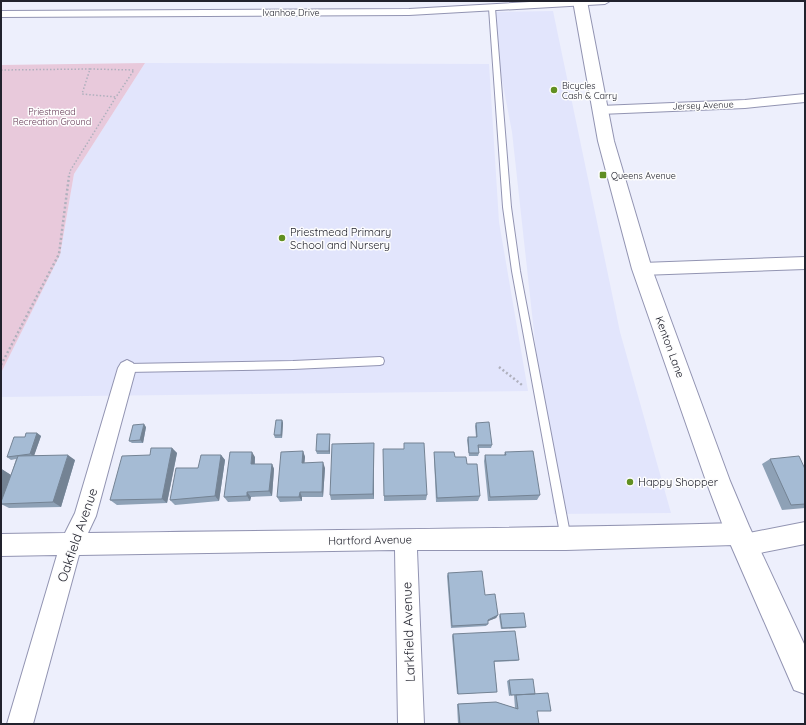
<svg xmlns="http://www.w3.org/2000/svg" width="806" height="725" viewBox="0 0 806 725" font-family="Quicksand,sans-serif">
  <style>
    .built { fill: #e2e5fc }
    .green { fill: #e8c9db }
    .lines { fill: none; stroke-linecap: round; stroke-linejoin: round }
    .service-casing { stroke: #9294b2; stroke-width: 2 }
    .minor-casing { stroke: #9294b2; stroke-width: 2 }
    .tertiary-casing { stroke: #9294b2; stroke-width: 2 }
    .path-far1 { stroke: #afb0bd; stroke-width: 1.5; stroke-dasharray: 1.5 2; stroke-linecap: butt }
    .path { stroke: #afb0bd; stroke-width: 2.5; stroke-dasharray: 2 2.5; stroke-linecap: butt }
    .service { fill: #fff; fill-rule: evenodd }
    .minor { fill: #fff; fill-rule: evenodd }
    .tertiary { fill: #fff; fill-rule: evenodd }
    .wall { fill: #8ea1b6 }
    .shaded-wall { fill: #748394 }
    .building { fill: #a5bbd4; stroke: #748394 }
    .poi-dot { fill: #618f21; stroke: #fdfdfd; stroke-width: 1.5 }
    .labels { text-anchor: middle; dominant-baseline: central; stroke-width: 3; stroke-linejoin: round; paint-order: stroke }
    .far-street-label { font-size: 9px; fill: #21222d; stroke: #fdfdfd }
    .far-poi-label { font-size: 9px; fill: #21222d; stroke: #fdfdfd; text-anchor: start }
    .far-park-label { font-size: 9px; fill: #643855; stroke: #fdfdfd }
    .poi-label { font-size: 11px; fill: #21222d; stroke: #fdfdfd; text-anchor: start }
    .street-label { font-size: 11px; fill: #21222d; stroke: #fdfdfd }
    .near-street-label { font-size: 13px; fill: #21222d; stroke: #fdfdfd }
  </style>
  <rect width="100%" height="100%" fill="#edeffc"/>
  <path class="built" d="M553,11L620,332L671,513L554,514L512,132L489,12Z
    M145,63L489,64L499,222L528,391L1,397V373L60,255L74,174Z"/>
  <path class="green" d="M145,63L74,174L60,255L1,373V65Z"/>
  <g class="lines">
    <defs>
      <path id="service" d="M492,6L495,8L511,207L520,271L571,539L570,543L566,544L562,543L561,539L512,271L503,207L489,8Z
        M380,357L383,358L384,361L383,364L380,365L293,369L127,372L124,371L122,368L124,365L127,364L293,361Z"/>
      <path id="minor" d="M547,1H610L605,4L409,15L1,17V11L409,9Z
        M805,94V102L745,108L600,114L594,110L600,106L745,100Z
        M805,257V269L642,275L636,273L634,269L636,265L642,263Z
        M127,360L133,363L136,368L96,516L88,533C305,530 522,529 739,523L747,526L749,533L805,522V544L745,556L737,553L734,545L566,550H417L424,724H398L395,550L79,555L33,724H7L57,555L1,556V534L65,533L75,513L118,368L121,363Z"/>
      <path id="tertiary" d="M573,1H587L614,141L652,269L730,481L749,526L805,646V694L794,690L726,534L706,481L632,269L598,141Z"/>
    </defs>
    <use href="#service" class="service-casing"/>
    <use href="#minor" class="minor-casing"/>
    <use href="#tertiary" class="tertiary-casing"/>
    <path class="path-far1" d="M90,69L134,70L116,97
      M1,70L90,69L82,94L116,97L70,171L69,177"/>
    <path class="path" d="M1,365L59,254L69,176
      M499,367L522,385"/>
    <use href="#service" class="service"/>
    <use href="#minor" class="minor"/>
    <use href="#tertiary" class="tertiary"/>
  </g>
  <path class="wall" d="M282,420L283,423L282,438H275L274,435Z
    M476,423L492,445L491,448H479V453L478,456H469L467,440L468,437H476L475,426Z
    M146,427L143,443H132L129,441Z
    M37,433L41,436L34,455L75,460L61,507L9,508L1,504V470H3L11,475L16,459L11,460L7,457L25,437Z
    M330,437V454H317L316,451Z
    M374,443V499L331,500L330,495Z
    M172,448L177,453L167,503L117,505L110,500L150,455Z
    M303,451L305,457L304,463L325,468L323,497H302V501L280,502L277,497Z
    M434,452L455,457L467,464L480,496L478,501L436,502L434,458Z
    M505,452L540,495L537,500L488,501L484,461L485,455H504Z
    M221,455L225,460L219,501L175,505L170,500L198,468Z
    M255,457V464H272L274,469L272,496L251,497L250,501L228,502L224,497Z
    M770,459L805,469V508L782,510L762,464Z
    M427,495L426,500L384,501V496Z
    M448,573L485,595L498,615L496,618L488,621V624L486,626L451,628L447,576Z
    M500,614L526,627L524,628L501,629L499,616Z
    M453,634L519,660L516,661L494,662L497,692L457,694L452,636Z
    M509,680L537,711L539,724H458L457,704L496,702L515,708L514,695L509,696L507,681Z"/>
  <path class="shaded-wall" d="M282,420L283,423L282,438L281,435Z
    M144,424L146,427L143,443L140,440Z
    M37,433L41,436L34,456L30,454Z
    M330,434V454L329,451Z
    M374,443V499L373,494Z
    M172,448L177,453L167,503L162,499Z
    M303,451L305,457L304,468L302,463Z
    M252,452L255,457L254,470L251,464Z
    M68,455L75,460L61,507L53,502Z
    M221,455L225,460L219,501L215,496Z
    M323,462L325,468L323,497L322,492Z
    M272,464L274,469L272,496L269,491Z
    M3,470L11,475L1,504V475Z
    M247,492L251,497L250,501L247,496Z
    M300,492L302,497V501L299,497Z
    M498,615L496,618L486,622L488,620Z"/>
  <path class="building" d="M276,420H282L281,435H274Z
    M489,422L492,445H478L479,453H469L468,437H477L476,423Z
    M144,424L140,440L129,441L133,425Z
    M26,433H37L30,454L7,457L14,437H25Z
    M317,434H330L329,451H316Z
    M374,443L373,494L330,495L332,444Z
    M404,443H424L427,495L384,496L383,449H404Z
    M151,448H172L162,499L110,500L122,456L150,455Z
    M303,451L302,463L323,462L322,492H300L299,497H277L281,452Z
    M533,451L540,495L490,497L485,455H506L505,452Z
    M230,452H252L251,464H272L269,491L247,492V496L224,497Z
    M434,452H454L455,457H466L467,464H477L480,496L437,498Z
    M68,455L53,502L1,504V502L18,456Z
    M201,455H221L215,496L170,500L176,468H198Z
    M799,456L805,469V504L791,505L770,459Z
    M1,470H3L1,475Z
    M482,571L485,595L495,594L498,615L488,620V624L452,626L448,573Z
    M524,613L526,627L502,628L500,614Z
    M515,631L519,660L494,661L497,692L458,694L453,634Z
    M533,679L535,694L511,695L509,680Z
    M548,693L551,711H537L539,724H460L458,704L496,702L518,709L516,695Z"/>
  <g class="poi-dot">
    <circle cx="554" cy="90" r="4"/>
    <rect x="599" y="171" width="8" height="8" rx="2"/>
    <circle cx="282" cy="238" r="4"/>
    <circle cx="630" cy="482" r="4"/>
  </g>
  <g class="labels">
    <g class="far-street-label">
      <text x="291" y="12">Ivanhoe Drive</text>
      <text transform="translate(703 105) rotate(-2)">Jersey Avenue</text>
    </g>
    <g class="far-poi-label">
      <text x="562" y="85">Bicycles<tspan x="562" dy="10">Cash &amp; Carry</tspan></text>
      <text x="611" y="175">Queens Avenue</text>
    </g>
    <g class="far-park-label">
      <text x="52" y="111">Priestmead<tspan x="52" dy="10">Recreation Ground</tspan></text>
    </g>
    <g class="poi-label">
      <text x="290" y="232">Priestmead Primary<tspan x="290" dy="13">School and Nursery</tspan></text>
      <text x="638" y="482">Happy Shopper</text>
    </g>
    <g class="street-label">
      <text transform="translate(670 347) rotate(70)">Kenton Lane</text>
      <text transform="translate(370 540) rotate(-1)">Hartford Avenue</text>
    </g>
    <g class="near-street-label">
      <text transform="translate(77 535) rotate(-71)">Oakfield Avenue</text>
      <text transform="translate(408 632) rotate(-92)">Larkfield Avenue</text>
    </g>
  </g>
  <rect width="806" height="725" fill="none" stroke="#21222d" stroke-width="4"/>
</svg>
